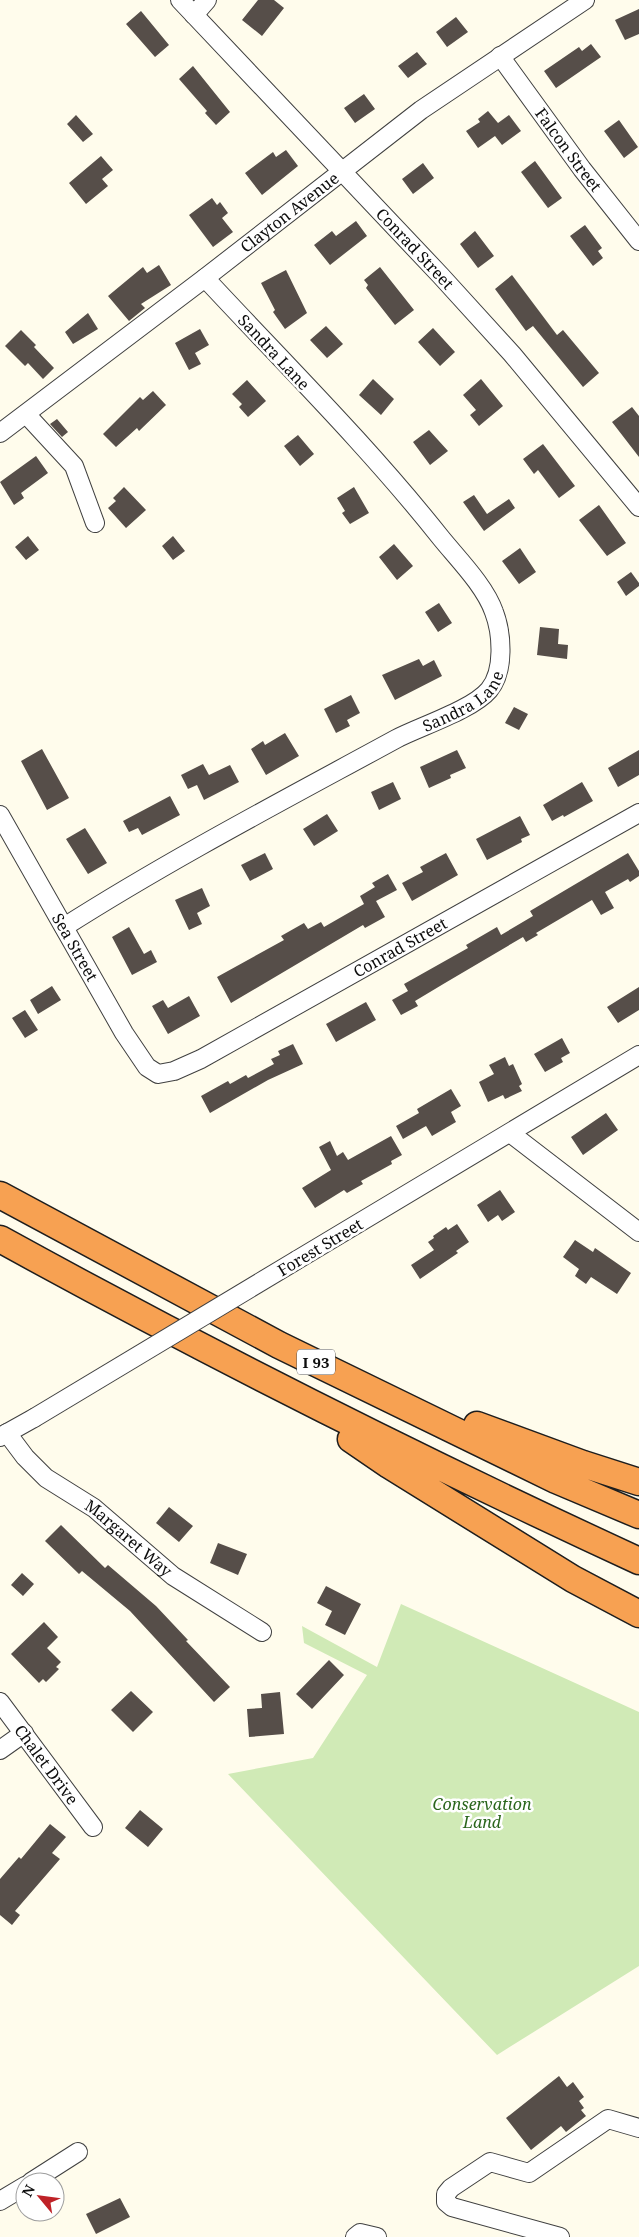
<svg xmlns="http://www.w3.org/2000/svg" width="639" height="2237" viewBox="0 0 639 2237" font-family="'Noto Serif',serif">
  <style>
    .green { fill: #d0eab6 }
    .building { fill: #564e49 }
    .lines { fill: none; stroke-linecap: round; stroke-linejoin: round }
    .minor-casing { stroke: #404040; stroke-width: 20 }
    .highway-casing { stroke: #1e1e1e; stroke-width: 29 }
    .minor { stroke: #fff; stroke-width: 18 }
    .highway { stroke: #f7a152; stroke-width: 26 }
    .minor-bridge-casing { stroke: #404040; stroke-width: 20; stroke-linecap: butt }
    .minor-bridge { stroke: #fff; stroke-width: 18 }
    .labels { text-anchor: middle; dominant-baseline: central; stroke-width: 5; stroke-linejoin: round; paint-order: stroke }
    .shield { fill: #fff; stroke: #565656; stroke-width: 1 }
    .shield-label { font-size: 15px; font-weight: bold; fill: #0d0d0d }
    .street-label { font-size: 16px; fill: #0d0d0d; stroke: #fff }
    .park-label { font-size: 16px; font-style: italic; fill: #2a661c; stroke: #fff }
  </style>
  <rect width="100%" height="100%" fill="#fffcec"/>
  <path class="green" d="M401,1604L639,1712V1966L497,2055L228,1774L313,1758L367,1675L304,1643L302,1626L377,1667Z"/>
  <path class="building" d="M258,0H274L284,8L262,36L242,20Z
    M639,9V34L625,40L615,20Z
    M141,11L169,45L155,57L126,24Z
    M456,17L468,32L447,47L436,32Z
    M591,44L601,57L556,88L544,71L579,47L582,51Z
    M417,52L427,64L408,78L398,66Z
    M193,66L230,112L216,125L205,113L207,111L179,79Z
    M364,94L375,109L355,123L344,108Z
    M488,111L498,123L509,115L521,131L502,145L495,136L478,148L466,131L480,122L478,119Z
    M76,115L93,134L83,142L67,124Z
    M619,120L638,147L624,158L604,131Z
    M286,150L298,166L262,195L245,173L273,152L276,157Z
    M101,156L113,170L102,179L108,186L86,204L69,183Z
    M535,161L562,198L548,208L521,172Z
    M423,163L434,178L413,194L402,179Z
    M212,198L217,205L220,202L228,213L222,218L233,232L213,247L189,215Z
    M356,221L367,236L330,265L314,245L332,231L336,236Z
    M585,225L602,248L598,251L603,258L593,266L570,236Z
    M475,231L494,256L478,268L460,244Z
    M159,265L171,285L141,304L145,308L129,321L108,296L143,267L147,273Z
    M380,267L414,310L395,325L366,288L368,285L364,280Z
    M286,270L307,313L285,329L273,312L275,310L261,283Z
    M512,275L557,335L563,330L599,373L583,387L533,326L526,331L495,289Z
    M88,313L98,329L73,344L65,332Z
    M326,326L343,344L327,358L310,340Z
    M433,328L455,352L440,366L418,342Z
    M200,329L209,345L195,353L201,364L189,370L175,343Z
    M21,330L36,345L34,347L54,368L43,379L28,363L25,366L5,346Z
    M373,379L394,399L381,415L359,395Z
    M481,379L503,406L479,426L470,415L476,410L463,395Z
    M247,380L266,401L248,417L239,407L242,404L232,394Z
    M153,391L166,405L139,431L137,428L116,447L103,434L140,397L143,400Z
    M632,407L639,416V457L612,422Z
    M57,419L68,432L62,437L50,424Z
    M429,430L448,451L430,465L413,442Z
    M298,435L314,454L300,466L284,446Z
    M543,444L575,486L559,498L538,470L534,474L523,459Z
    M36,456L48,473L21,493L24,498L14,505L0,482Z
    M124,487L146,510L126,528L108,508L116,501L113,498Z
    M354,487L369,513L350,524L342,513L345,511L337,498Z
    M474,495L487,514L509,499L515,508L484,531L463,502Z
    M599,505L626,543L607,556L579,520Z
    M28,536L39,550L26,560L15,547Z
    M173,536L185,551L173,560L162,546Z
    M394,544L413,566L397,580L379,557Z
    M520,548L536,572L519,584L502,561Z
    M631,572L639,583V586L626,596L617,582Z
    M439,603L452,623L438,632L425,612Z
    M540,627L559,629L558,644L568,645L567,659L537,655Z
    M419,659L423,666L434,660L442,676L395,700L382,675Z
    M351,695L360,713L347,720L350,726L336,733L324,709Z
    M514,707L528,714L519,730L505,723Z
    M285,733L299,756L266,775L251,749L263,741L265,745Z
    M42,749L69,798L47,810L21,761Z
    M457,750L466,768L450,775L451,778L429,788L420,767Z
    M639,750V775L618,787L608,768Z
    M203,764L209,775L230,765L239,782L204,800L197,785L188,789L181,775Z
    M393,782L401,799L379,810L371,792Z
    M582,782L593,801L564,817L563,815L552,821L543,805Z
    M170,796L180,815L142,835L138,828L129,832L123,821Z
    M327,814L338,831L314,846L303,829Z
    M520,816L530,835L521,839L522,842L487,860L476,839Z
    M85,828L107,863L88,874L66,839Z
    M265,853L273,869L250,881L241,865Z
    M446,853L458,875L412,901L402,883L423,872L420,867Z
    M628,853L639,871V876L630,882L628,879L605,892L614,908L601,915L592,900L536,933L538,935L526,942L523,937L445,983L415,1001L418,1006L401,1015L392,1000L408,991L404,984L468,948L466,945L497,927L501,935L533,916L530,911Z
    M388,874L397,890L376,901L385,917L365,928L363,925L231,1003L217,977L284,940L281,936L304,923L308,929L321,922L324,927L364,904L360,896L375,887L372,883Z
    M202,888L210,906L197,913L202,924L189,930L175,900Z
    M129,927L144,954L151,950L157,962L132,975L112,937Z
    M52,986L61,1000L38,1014L30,1000Z
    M639,987V1010L618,1023L607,1007Z
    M189,996L200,1016L168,1034L152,1006L163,1000L168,1008Z
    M366,1002L376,1020L336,1042L326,1024Z
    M25,1010L38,1030L25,1038L12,1018Z
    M562,1038L570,1053L561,1058L563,1062L545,1072L534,1054Z
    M293,1044L303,1064L268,1080L210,1113L201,1096L228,1081L230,1084L246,1075L248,1078L274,1064L271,1059L280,1055L278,1051Z
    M505,1057L509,1066L513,1064L522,1084L519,1086L522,1091L505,1099L503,1095L488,1102L479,1082L494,1074L489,1065Z
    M451,1089L461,1106L451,1112L456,1122L432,1136L426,1126L403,1139L396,1126L419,1113L417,1109Z
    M606,1113L618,1130L583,1155L571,1137Z
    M391,1136L402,1155L391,1161L392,1164L361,1181L363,1184L347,1193L344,1190L315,1208L302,1188L331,1170L319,1147L330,1141L337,1156L343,1152L348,1160Z
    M500,1190L515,1212L502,1221L498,1215L488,1222L477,1205Z
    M457,1224L469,1242L456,1251L458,1253L420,1279L411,1265L434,1250L428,1242L434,1238L433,1236L446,1227L448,1230Z
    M575,1240L593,1252L595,1248L631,1273L617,1294L591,1277L586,1284L575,1276L579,1269L563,1257Z
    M169,1507L193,1526L179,1542L156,1523Z
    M61,1525L105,1568L108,1565L156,1606L188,1640L186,1641L230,1687L214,1702L130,1611L82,1571L79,1574L45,1541Z
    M218,1543L247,1554L238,1575L210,1563Z
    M22,1573L34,1584L23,1596L11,1585Z
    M326,1586L361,1604L345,1635L325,1625L332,1611L317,1603Z
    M44,1622L58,1637L47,1648L61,1662L56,1667L59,1669L46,1682L43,1679L39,1683L11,1654Z
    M329,1660L344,1675L312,1709L296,1694Z
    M131,1691L153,1712L133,1732L111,1710Z
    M280,1692L284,1734L249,1737L247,1709L262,1708L261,1694Z
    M140,1810L163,1829L148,1847L125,1828Z
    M50,1824L66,1837L52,1853L60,1859L15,1911L20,1915L12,1925L0,1915V1879L19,1857L21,1859Z
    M559,2076L567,2087L573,2082L584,2097L579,2101L584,2108L581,2110L586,2116L566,2132L561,2126L531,2150L506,2118Z
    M120,2198L130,2217L96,2234L86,2214Z"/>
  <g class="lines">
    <defs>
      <g id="minor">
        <path id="s1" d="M180,0L441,276L512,354L639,507"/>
        <path d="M194,15L207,0"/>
        <path id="s2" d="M500,56L582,169L639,241"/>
        <path d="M26,414L74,466L95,523"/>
        <path id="s3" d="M0,433L205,278L421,110L585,0"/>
        <path id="s4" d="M0,815L124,1033L147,1067L158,1074L174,1071L201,1059L639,813"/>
        <path id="s5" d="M64,927C171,859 284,800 396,739C421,726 472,710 489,690C505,671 502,633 494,612C485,586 458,559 441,538C368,446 285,364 205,278"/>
        <path d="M510,1133L639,1232"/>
        <path d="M297,1260L639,1055"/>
        <path id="s6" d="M7,1433L25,1457L46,1478L94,1508L173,1576L262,1632"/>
        <path d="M0,1437L34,1418"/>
        <path id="s7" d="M0,1702L93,1827"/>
        <path d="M0,1750L24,1733"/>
        <path d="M31,2182L78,2152"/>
        <path d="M0,2201L25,2186"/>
        <path d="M355,2237L360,2233L377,2237"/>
        <path d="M560,2237L452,2207L446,2202V2194L451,2188L490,2162L529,2173L608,2119L639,2128"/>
      </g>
      <path id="highway" d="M0,1195L279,1345L556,1480L639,1515
        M0,1239C209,1354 422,1461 639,1561
        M477,1425L583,1464L639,1482
        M351,1439L389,1465L573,1579L639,1614"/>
    </defs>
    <use href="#minor" class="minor-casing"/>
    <use href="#highway" class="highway-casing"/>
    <use href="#minor" class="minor"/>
    <use href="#highway" class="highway"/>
    <defs>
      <path id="minor-bridge" d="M34,1418L297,1260"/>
    </defs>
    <use href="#minor-bridge" class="minor-bridge-casing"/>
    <use href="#minor-bridge" class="minor-bridge"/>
  </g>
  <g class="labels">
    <rect class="shield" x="297" y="1349.5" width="38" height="25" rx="4"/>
    <g class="shield-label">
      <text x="316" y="1362">I 93</text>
    </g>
    <g class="street-label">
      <text stroke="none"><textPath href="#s2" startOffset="116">Falcon Street</textPath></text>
      <text stroke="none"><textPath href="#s3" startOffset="364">Clayton Avenue</textPath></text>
      <text stroke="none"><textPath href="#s1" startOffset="342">Conrad Street</textPath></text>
      <text transform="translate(274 352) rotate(47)">Sandra Lane</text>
      <text stroke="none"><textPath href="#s5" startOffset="460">Sandra Lane</textPath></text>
      <text stroke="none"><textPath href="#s4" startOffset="579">Conrad Street</textPath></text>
      <text stroke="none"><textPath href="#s4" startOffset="152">Sea Street</textPath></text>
      <text transform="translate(320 1247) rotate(-31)">Forest Street</text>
      <text stroke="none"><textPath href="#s6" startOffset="162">Margaret Way</textPath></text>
      <text stroke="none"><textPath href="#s7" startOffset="78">Chalet Drive</textPath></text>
    </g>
    <g class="park-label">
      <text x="482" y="1804">Conservation<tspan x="482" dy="18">Land</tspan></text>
    </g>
  </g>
  <g transform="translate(40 2197) rotate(299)"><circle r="24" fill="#ffffff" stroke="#9e9e9e"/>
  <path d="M0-4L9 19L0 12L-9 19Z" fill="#bf2227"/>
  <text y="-8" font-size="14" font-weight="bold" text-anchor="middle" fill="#0d0d0d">N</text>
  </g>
</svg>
